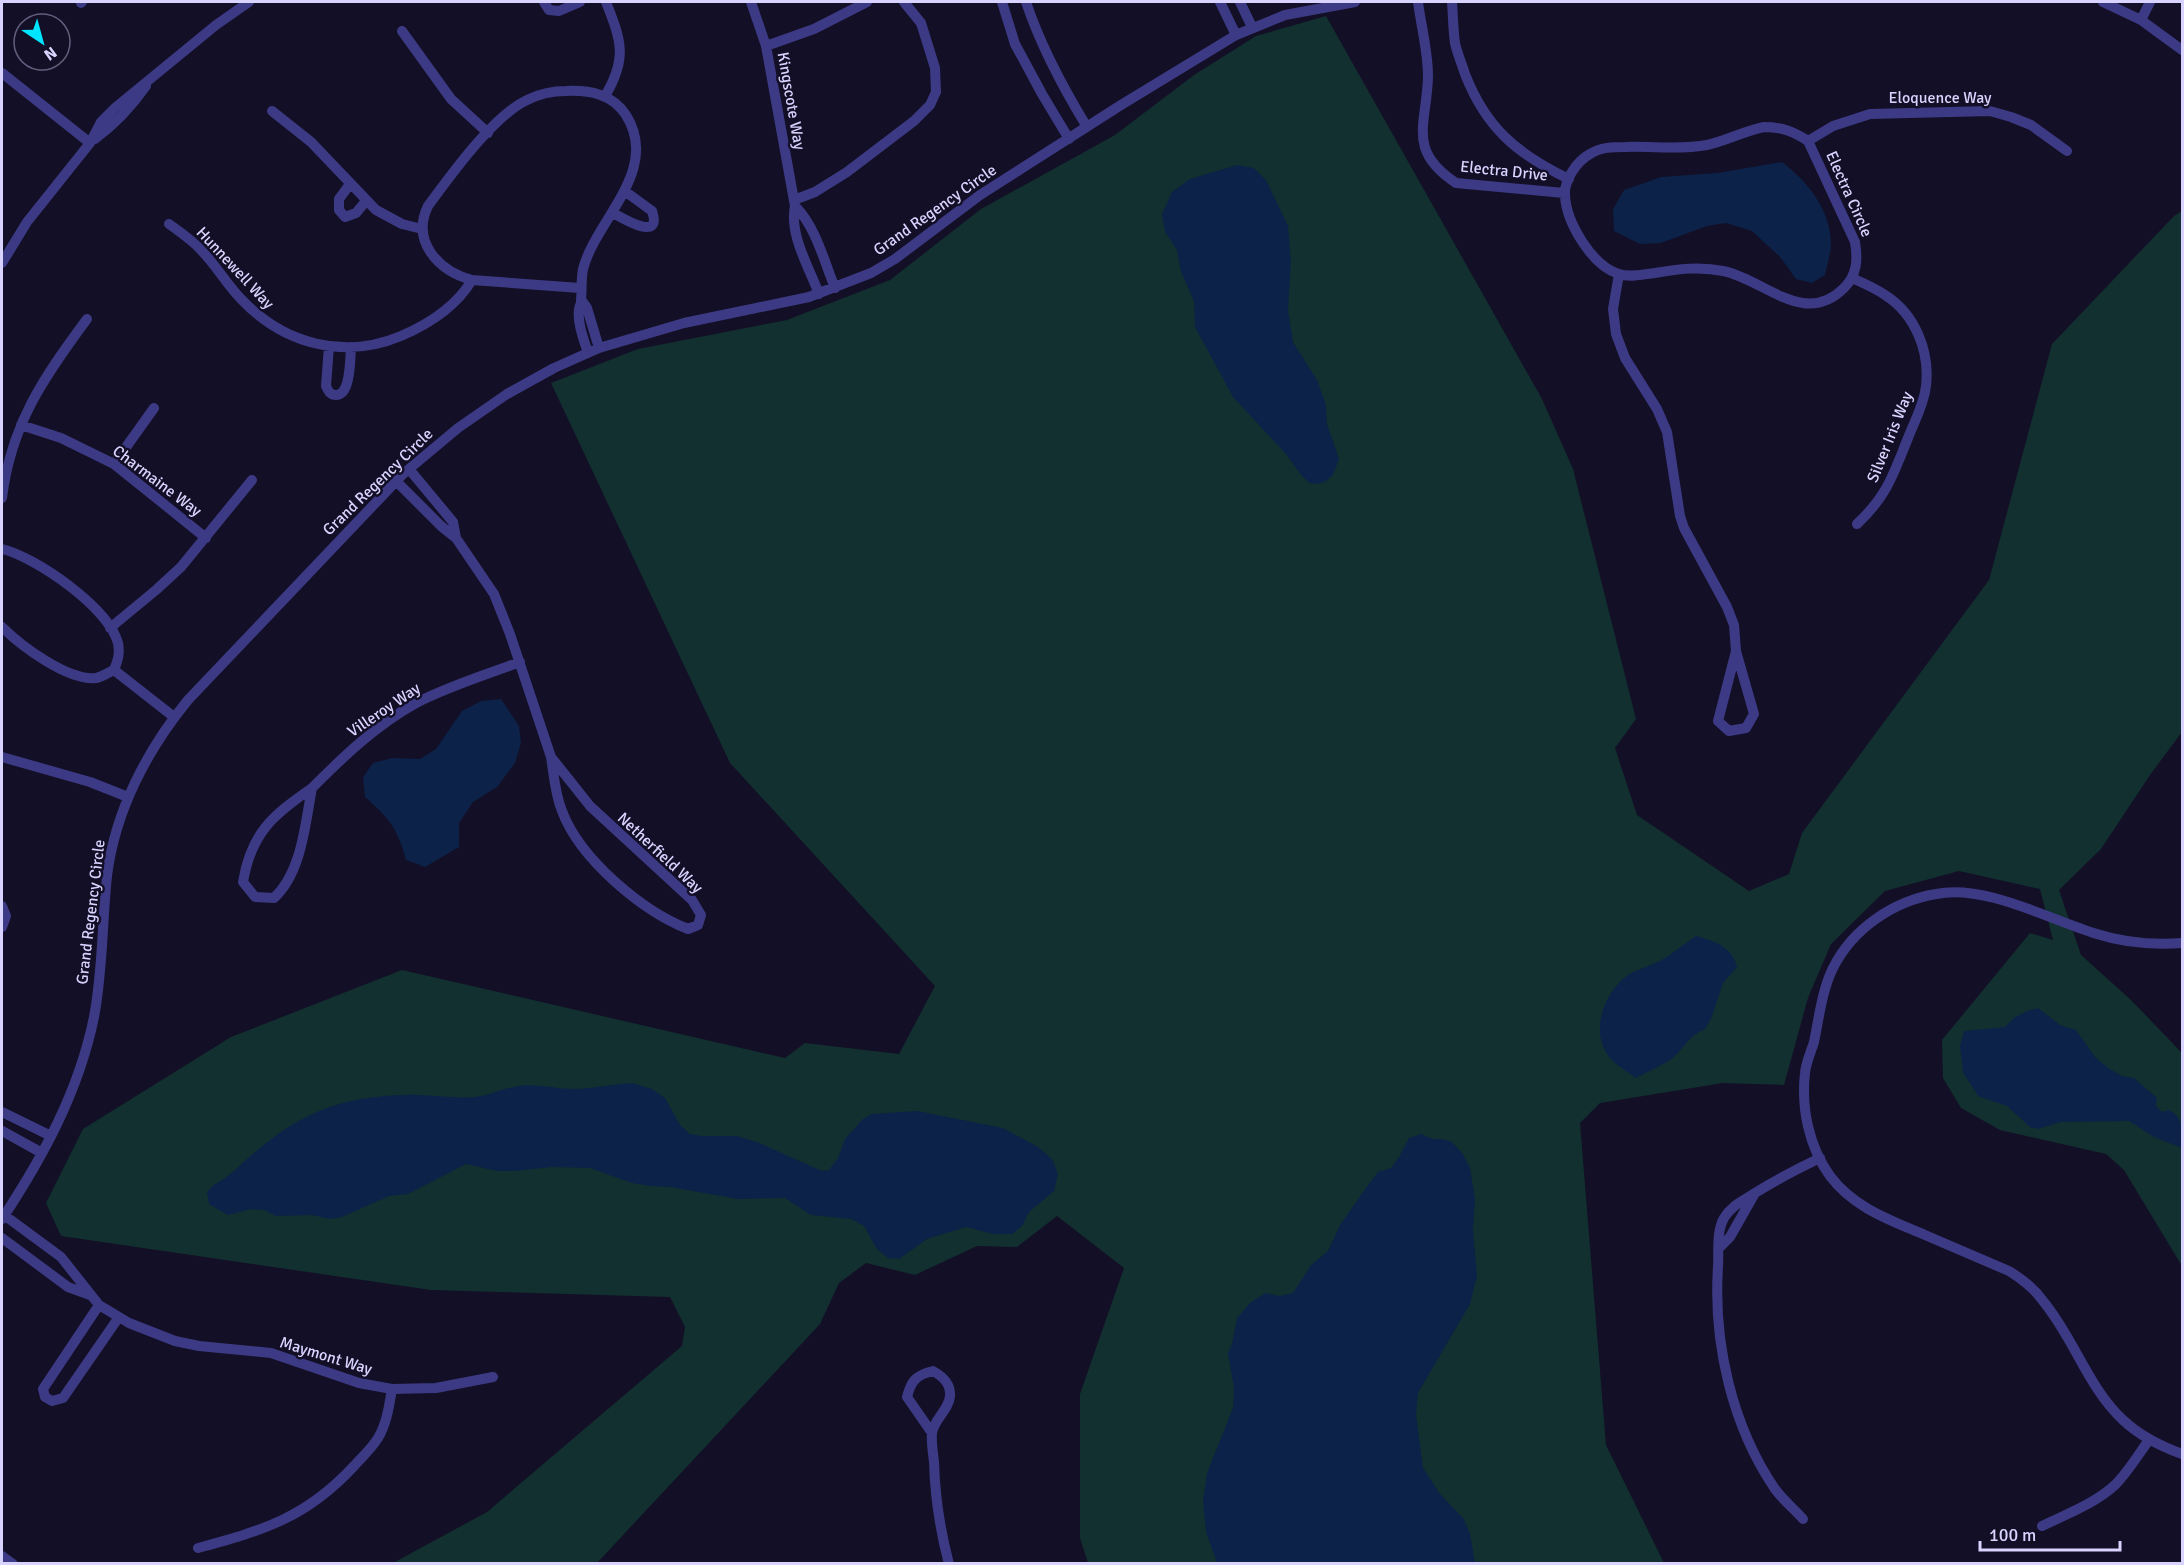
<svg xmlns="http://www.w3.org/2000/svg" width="2184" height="1565" viewBox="0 0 2184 1565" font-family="Signika,sans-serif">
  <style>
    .green { fill: #12302f }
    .water { fill: #0c2248 }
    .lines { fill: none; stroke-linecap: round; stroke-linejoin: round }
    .minor { stroke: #3d3a85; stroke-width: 10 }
    .labels { text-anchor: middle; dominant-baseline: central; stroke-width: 5; stroke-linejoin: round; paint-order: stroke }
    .street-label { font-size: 16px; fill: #d9d4ff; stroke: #130f26 }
  </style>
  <rect width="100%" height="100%" fill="#130f26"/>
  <path class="green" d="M1326,16L1542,399L1573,469L1636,719L1615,748L1637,815L1749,891L1789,874L1802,833L1989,580L2052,344L2174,216L2182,211V732L2150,775L2101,849L2059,890L2081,955L2131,1000L2182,1053V1266L2124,1170L2106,1154L2000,1130L1961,1108L1943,1078L1942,1040L2030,933L2053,940L2040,889L1959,871L1885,891L1831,944L1808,998L1784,1085L1723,1083L1600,1103L1580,1123L1606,1445L1664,1563H1088L1080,1538V1394L1124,1268L1057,1216L1017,1247L977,1246L915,1275L866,1263L839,1283L820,1324L597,1563H393L487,1512L682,1346L685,1327L670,1297L431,1290L61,1236L46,1203L83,1129L231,1037L402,970L785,1058L805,1043L899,1054L935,986L730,763L551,383L638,349L787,320L890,280L981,209L1115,135L1194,75L1256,36Z"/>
  <path class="water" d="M1782,162C1808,182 1830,209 1831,243C1831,253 1827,265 1825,275L1812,283L1796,279L1781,258L1752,231L1726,223L1707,226L1661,243L1640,244L1614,231L1613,209L1624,190L1661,177L1717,173Z
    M1237,165L1254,168L1266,180L1288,226L1291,261L1288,310L1293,342L1317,380L1326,405L1327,424L1339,459L1333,475L1326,481L1318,484L1309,483L1301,475L1286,454L1233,397L1195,327L1194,301L1181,272L1177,250L1165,232L1162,214L1172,192L1190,179Z
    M501,699L519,726L521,743L515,763L497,787L473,802L459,823V847L425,867L406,860C398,829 389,818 365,797L363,777L373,763L392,758L420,759L436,749L462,711L481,701Z
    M1696,936C1713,940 1733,947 1737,967L1723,983L1711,1019L1705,1029C1690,1035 1685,1046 1674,1057C1664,1065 1648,1071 1636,1078C1628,1072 1617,1066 1610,1058C1590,1034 1602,997 1624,978C1636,968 1653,966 1665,958C1676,951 1685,943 1696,936Z
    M2038,1008L2060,1025L2076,1030L2095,1057L2108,1068L2122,1076L2134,1078L2157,1098L2156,1106L2162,1112L2169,1110C2184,1117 2183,1132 2182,1148L2154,1137L2129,1121L2061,1122L2038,1129L2030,1127L2007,1106L1978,1096L1972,1086L1963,1073L1960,1046L1964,1031L2005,1027L2014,1018L2027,1011Z
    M632,1083L652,1089L665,1098L680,1125L690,1134L702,1136H737L757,1142L822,1171L829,1170L838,1158L845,1139L863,1119L872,1114L901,1112L917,1111L1003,1128L1038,1147L1052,1159L1058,1174L1054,1191L1029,1212L1022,1226L1012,1234H993L966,1227L927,1239L899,1259L888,1258L877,1249L864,1226L851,1219L811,1215L785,1198L738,1199L670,1187L650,1186L632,1183L590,1168L552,1167L515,1171H497L466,1164L408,1194L389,1196L342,1217L330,1219L312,1215L276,1216L264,1210L251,1209L228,1215L209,1204L207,1192C215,1182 226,1179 235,1170C288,1120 331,1096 406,1095C429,1094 451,1099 474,1097C488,1096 500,1089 514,1087C535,1082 556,1090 578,1089C596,1088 614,1084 632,1083Z
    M1421,1134L1433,1139H1443L1452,1142L1463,1154L1470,1168L1475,1199L1473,1230L1477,1276L1470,1304L1418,1393L1416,1415L1423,1468L1440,1494L1463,1518L1470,1533L1475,1563H1217L1206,1532L1203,1501L1207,1473L1233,1408L1234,1388L1228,1353L1232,1344L1237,1318L1251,1302L1266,1293L1279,1296L1293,1293L1311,1265L1328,1251L1340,1225L1368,1185L1378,1172L1391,1168L1399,1157L1409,1138Z"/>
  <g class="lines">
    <path class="minor" d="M544,2L549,10L559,11L580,2
      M751,2L766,46L795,206C789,235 809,267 819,294
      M1002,2L1015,44L1042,94L1069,139
      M1026,2C1041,47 1062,86 1087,127
      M1220,2L1236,35
      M1240,2L1252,27
      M1418,2C1421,26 1428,51 1428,76C1427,124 1406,150 1456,183L1564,193
      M1452,2C1453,15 1453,29 1455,43C1457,53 1462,64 1465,74C1486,128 1517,154 1569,179
      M2103,2L2141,20L2182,50
      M81,3L82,2
      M2141,20L2150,2
      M402,31L451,99L488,133
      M766,46L814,29L867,2
      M2,73L90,143
      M605,96C628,58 621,40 606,2
      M272,111L311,142L376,210L402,224L422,229
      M1764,127C1781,127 1793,131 1808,141L1855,242C1858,260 1857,275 1844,288C1804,328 1764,279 1723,271C1700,266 1678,269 1655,273C1644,274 1630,278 1619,274C1592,266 1566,222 1565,195C1564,180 1577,161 1590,154C1601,147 1613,147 1625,147C1653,146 1681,150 1707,145C1726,141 1744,131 1764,127Z
      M95,139C114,125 132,106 146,86
      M1808,141L1833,126L1870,114L1990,111L2011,117L2031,125L2067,151
      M350,184L339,199V210L345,217L356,213L366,201
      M794,200L815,192L847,172L914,121L930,105L936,92L935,68L921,23L904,2
      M795,206C816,227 824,261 835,288
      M613,213C622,218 663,243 652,211L626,192
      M169,224C180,232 192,240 201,250C216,265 227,285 242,300C284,344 344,360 401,336C429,324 456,307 472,280
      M2,263L27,222L90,143L101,122L116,107L216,25L249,2
      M1619,274L1613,309L1616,334L1625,358L1657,409L1667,432L1680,516L1684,528L1727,607L1734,625L1736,651L1754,714L1746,728L1729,731L1718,721L1736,651
      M1852,278C1863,283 1875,288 1885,295C1915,314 1930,351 1926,386C1924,405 1914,422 1908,438C1893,475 1887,496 1857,524
      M580,288L472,280C438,271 411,241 428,206C451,175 493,116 527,100C539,94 553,91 566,91C590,90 612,94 626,115C661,171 596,219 583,269C581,280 582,289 581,300C581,306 580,303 579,309C577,323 584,340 588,353
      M582,301L587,308L599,348
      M329,346L326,386C328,391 330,395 336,395C351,395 350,359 351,347
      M21,425L61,438L114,464L206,538
      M114,464L154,408
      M409,469L453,522L456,538
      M396,481L441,526L456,538L494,594L510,634L551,757
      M2,498C11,424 44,377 87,319
      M2,549C36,557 109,608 118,643C120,654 118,660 114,670
      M2,627C21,646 68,681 96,678C102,677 109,672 114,670
      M110,628L156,590L181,567L252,480
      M114,670L174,717
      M2,757L90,782L128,797
      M551,757L590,806L692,900L701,915L698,925L688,929C642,911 580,859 562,811C555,794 554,776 551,757Z
      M312,788C305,824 302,872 274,898L255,897L243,882C251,833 273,815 312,788Z
      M312,788C343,757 376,725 416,703C449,686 485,675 520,662
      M2,906L6,916L2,927
      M2182,943C2154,945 2125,943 2097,934C2050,920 1986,884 1936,894C1894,901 1853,928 1833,968C1822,990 1819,1018 1814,1042C1811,1052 1806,1062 1805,1073C1801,1108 1809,1147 1830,1176C1854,1208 1890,1220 1925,1235C1953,1247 1981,1259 2009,1271C2022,1279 2034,1288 2043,1301C2074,1338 2087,1386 2123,1420C2140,1436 2160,1446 2182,1454
      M2,1112L51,1136
      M2,1131L42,1153
      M4,1215L61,1257L99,1305L129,1323L175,1341L199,1346L271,1353L359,1383L392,1389L436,1388L493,1377
      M2,1219C43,1157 79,1091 94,1017C103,970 102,923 107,876C115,811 147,750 188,700L403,474L458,428L507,394L554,368L599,348L684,323L809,297L871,273L895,259L980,195L1121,105L1236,35L1285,15L1355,2
      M2,1238L68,1287L90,1295
      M1719,1248L1730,1237L1755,1193
      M99,1305L43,1389L45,1397L52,1401L63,1398L119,1317
      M932,1433L907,1397C911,1381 916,1375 933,1371C942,1376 951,1383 950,1396C949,1410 934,1419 932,1433C931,1442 933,1452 934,1462C935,1496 940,1530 949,1564
      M1803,1519C1794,1509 1783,1500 1775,1489C1732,1426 1713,1343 1718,1267C1719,1252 1716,1232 1724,1218C1732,1205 1743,1201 1755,1193C1776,1180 1797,1169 1820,1158
      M2042,1526C2067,1514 2094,1504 2115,1485C2128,1472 2138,1455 2149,1440
      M198,1548C264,1530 306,1518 354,1466C362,1457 372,1448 378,1438C387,1423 389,1406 392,1389
      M2,1556L13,1564"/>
  </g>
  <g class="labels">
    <g class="street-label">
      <text x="1940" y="98">Eloquence Way</text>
      <text transform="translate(791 101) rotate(80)">Kingscote Way</text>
      <text transform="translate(1504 171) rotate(6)">Electra Drive</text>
      <text transform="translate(1849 194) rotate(66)">Electra Circle</text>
      <text transform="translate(935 210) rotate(-35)">Grand Regency Circle</text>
      <text transform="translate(235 268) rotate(47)">Hunnewell Way</text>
      <text transform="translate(1890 437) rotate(-68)">Silver Iris Way</text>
      <text transform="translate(157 481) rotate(37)">Charmaine Way</text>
      <text transform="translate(378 482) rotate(-44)">Grand Regency Circle</text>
      <text transform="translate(384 710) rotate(-34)">Villeroy Way</text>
      <text transform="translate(660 853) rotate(43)">Netherfield Way</text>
      <text transform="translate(91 912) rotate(-83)">Grand Regency Circle</text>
      <text transform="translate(326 1356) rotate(17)">Maymont Way</text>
    </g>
  </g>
  <rect width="2184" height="1565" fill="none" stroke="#d9d4ff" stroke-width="6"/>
  <g transform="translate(42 42) rotate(144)"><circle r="28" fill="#130f26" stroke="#625e7d" stroke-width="1.5"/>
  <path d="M0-4.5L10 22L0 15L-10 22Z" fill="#00e5ff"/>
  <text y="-9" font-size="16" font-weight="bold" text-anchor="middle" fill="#d9d4ff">N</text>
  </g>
  <path d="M1980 1541v9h140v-9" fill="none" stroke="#d9d4ff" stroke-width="3"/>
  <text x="1989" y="1541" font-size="18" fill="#d9d4ff" stroke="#130f26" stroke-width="4.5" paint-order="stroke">100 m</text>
</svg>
